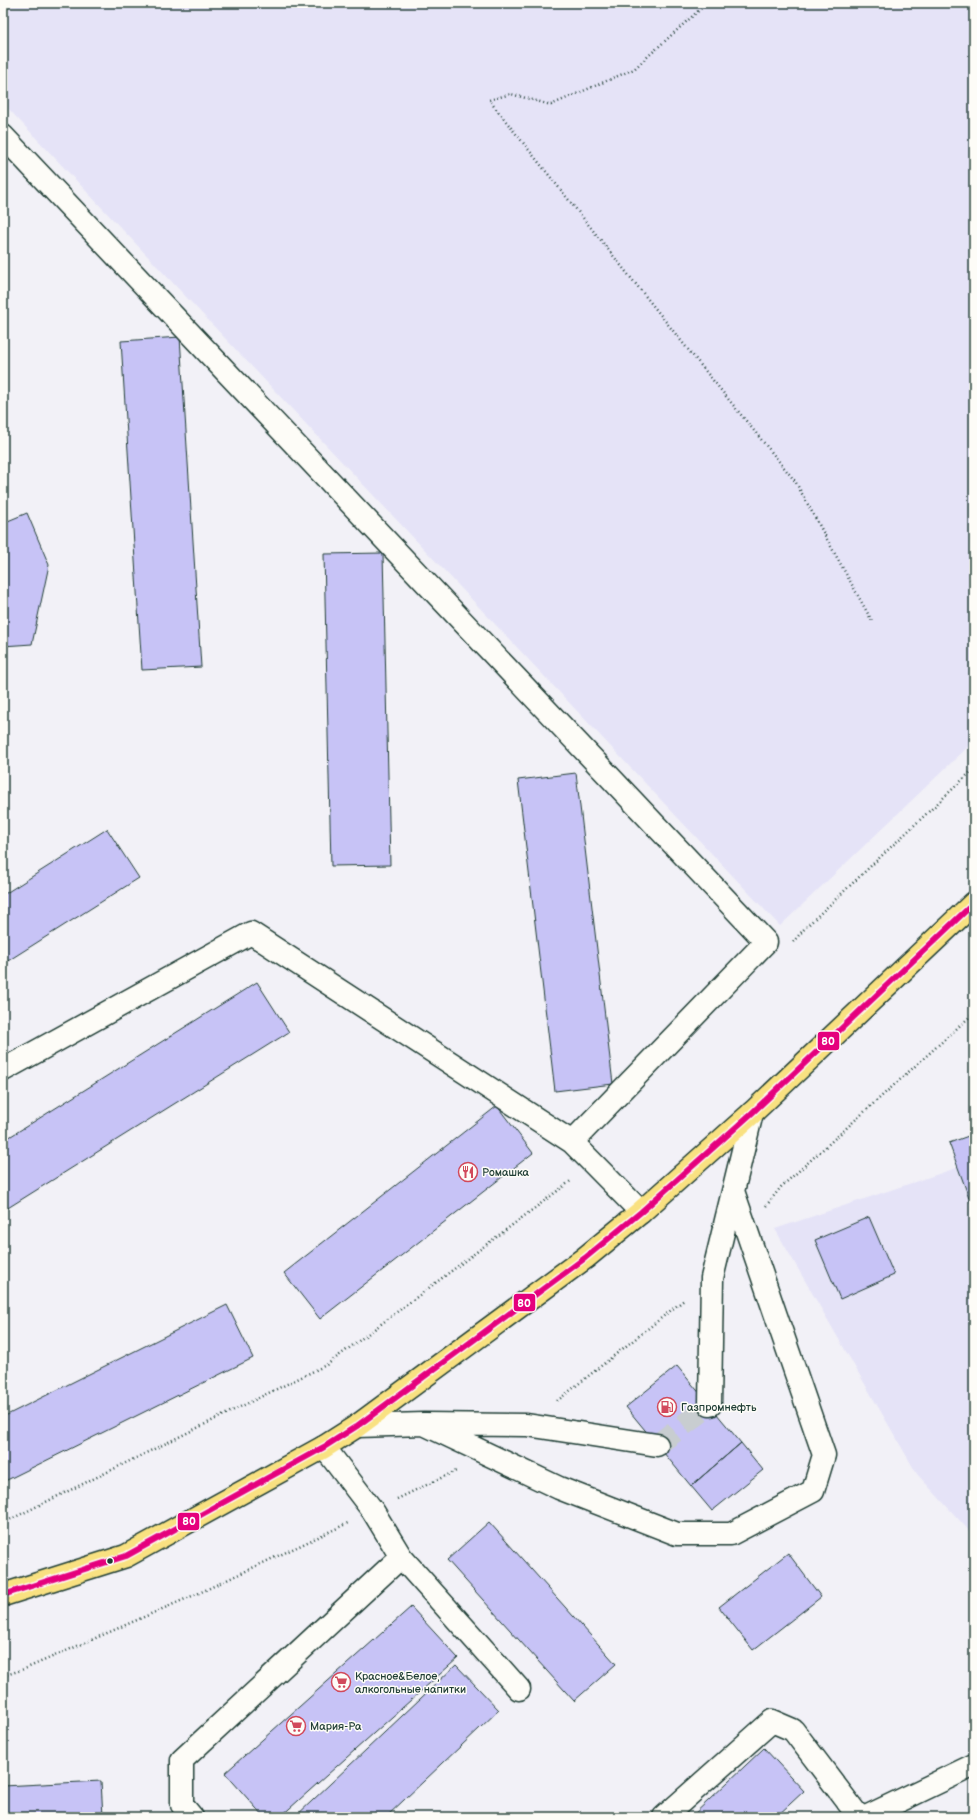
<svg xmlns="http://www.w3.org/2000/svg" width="977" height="1820" viewBox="0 0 977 1820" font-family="'Balsamiq Sans',sans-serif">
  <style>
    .built { fill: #e5e3f7 }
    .building { fill: #c7c3f6; stroke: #1f3d34 }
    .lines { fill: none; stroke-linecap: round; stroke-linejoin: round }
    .minor-tunnel { stroke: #c8cdd0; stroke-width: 22; stroke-dasharray: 22 11; stroke-linecap: butt }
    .minor-casing { stroke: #1f3d34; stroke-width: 25 }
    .major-casing { stroke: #1f3d34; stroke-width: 25 }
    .path { stroke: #1f3d34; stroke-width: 2.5; stroke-dasharray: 1 3; stroke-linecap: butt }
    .minor { stroke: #fdfcf7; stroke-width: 22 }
    .major { stroke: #f9e181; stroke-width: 22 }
    .bus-1-casing { stroke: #fdfcf7; stroke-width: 9 }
    .bus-1 { stroke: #e5007d; stroke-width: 6 }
    .bus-dot { fill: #1f3d34; stroke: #fdfcf7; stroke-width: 1.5 }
    .labels { text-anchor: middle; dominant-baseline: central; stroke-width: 3; stroke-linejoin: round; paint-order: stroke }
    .poi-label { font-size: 11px; fill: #1f3d34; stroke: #fdfcf7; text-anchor: start }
    .line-badge { stroke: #fdfcf7; stroke-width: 1.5 }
    .badge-label { font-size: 11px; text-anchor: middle; font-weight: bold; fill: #fff }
  </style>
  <rect width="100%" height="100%" fill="#f2f1f7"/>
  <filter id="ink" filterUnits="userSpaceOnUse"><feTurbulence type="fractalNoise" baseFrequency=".025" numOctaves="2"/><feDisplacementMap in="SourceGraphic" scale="8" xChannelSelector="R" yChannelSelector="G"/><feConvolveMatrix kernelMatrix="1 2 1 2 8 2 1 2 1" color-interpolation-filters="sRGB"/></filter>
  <g filter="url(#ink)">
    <path class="built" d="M3,3H974V741L780,926L3,103Z
      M974,1162V1536L917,1474L775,1229Z"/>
    <path class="building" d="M180,337L201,667L142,670L121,341Z
      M27,513L49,565L32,644L3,646V523Z
      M383,553L390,865L331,866L324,554Z
      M576,773L613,1084L555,1091L518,780Z
      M107,829L139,878L3,964V895Z
      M257,982L289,1032L3,1211V1141Z
      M497,1106L533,1153L320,1319L284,1273Z
      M974,1134V1202L971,1203L949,1143Z
      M869,1217L894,1275L840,1299L815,1240Z
      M227,1305L253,1358L3,1482V1417Z
      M677,1366L741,1443L691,1486L626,1407Z
      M741,1443L763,1470L712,1511L691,1486Z
      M489,1522L616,1664L574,1701L447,1560Z
      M788,1553L821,1597L753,1650L719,1607Z
      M411,1607L458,1658L280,1817H264L225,1773Z
      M456,1665L499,1710L386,1817H295Z
      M764,1748L804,1791L776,1817H691Z
      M101,1781L103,1817H3V1786Z"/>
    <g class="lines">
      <path class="minor-tunnel" d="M657,1445L710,1405"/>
      <defs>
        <path id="minor" d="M3,136L766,942L572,1142
          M3,1070L251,933L572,1142L641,1212
          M710,1405L712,1278L752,1113
          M424,1424L559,1488L677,1534H731L813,1491L824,1455L733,1191
          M357,1426L424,1424L527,1425L657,1445
          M324,1447L373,1511L401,1557
          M192,1817L182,1805V1760L401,1557L519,1689
          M664,1817L772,1721L793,1730L859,1817
          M866,1817L974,1765"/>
        <path id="major" d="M3,1595L126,1556L324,1447L357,1426L585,1258L641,1212L752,1113L974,903"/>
      </defs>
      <use href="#minor" class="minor-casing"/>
      <use href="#major" class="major-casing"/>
      <path class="path" d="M707,3L634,69L551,105L511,94L489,100L694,357L795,481L873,623
        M793,942L806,927L974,769
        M766,1206L781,1187L974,1013
        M557,1401L684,1300
        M397,1499L458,1470
        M3,1523L328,1364L572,1180
        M3,1676L27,1668L199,1593L348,1523"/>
      <use href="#minor" class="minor"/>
      <use href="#major" class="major"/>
      <defs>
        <path id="bus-1" d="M3,1595L126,1556L324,1447L357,1426L585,1258L641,1212L752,1113L974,903"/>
      </defs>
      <use href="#bus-1" class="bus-1-casing"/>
      <use href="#bus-1" class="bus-1"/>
    </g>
  </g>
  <defs>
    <symbol id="restaurant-ring" viewBox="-11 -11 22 22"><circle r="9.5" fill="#fdfcf7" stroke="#d1495b" stroke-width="1.5"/><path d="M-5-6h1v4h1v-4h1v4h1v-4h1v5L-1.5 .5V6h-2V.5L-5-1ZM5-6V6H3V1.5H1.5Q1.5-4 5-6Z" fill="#d1495b"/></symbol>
    <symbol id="fuel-ring" viewBox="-11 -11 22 22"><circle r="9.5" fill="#fdfcf7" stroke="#d1495b" stroke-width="1.5"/><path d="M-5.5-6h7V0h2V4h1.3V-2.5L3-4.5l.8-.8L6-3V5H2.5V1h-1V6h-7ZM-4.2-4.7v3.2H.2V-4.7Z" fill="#d1495b"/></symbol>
    <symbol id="supermarket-ring" viewBox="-11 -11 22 22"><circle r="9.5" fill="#fdfcf7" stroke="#d1495b" stroke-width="1.5"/><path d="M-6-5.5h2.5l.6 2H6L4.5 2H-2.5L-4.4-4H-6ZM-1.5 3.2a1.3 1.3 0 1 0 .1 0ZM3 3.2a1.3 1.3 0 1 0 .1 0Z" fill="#d1495b"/></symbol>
  </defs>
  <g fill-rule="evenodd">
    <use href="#restaurant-ring" x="457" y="1161" width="22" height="22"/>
    <use href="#fuel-ring" x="656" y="1396" width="22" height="22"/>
    <use href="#supermarket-ring" x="330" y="1671" width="22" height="22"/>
    <use href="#supermarket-ring" x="285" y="1715" width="22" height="22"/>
  </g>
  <circle class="bus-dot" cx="110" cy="1561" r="3.5"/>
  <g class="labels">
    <g class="poi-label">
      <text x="482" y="1172">Ромашка</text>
      <text x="681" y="1407">Газпромнефть</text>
      <text x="355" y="1676">Красное&amp;Белое,<tspan x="355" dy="13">алкогольные напитки</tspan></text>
      <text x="310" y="1726">Мария-Ра</text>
    </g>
  </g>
  <g class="line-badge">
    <rect x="817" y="1031" width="23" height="20" rx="4" fill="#e5007d"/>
    <rect x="513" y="1293" width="23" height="19" rx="4" fill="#e5007d"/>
    <rect x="177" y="1512" width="23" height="19" rx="4" fill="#e5007d"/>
  </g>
  <g class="badge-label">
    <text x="828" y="1045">80</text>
    <text x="524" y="1307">80</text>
    <text x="189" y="1525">80</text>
  </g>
  <rect width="977" height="1820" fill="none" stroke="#fdfcf7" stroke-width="16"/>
  <rect x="8" y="8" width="961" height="1804" fill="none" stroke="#1f3d34" stroke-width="1.5" filter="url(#ink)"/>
</svg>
